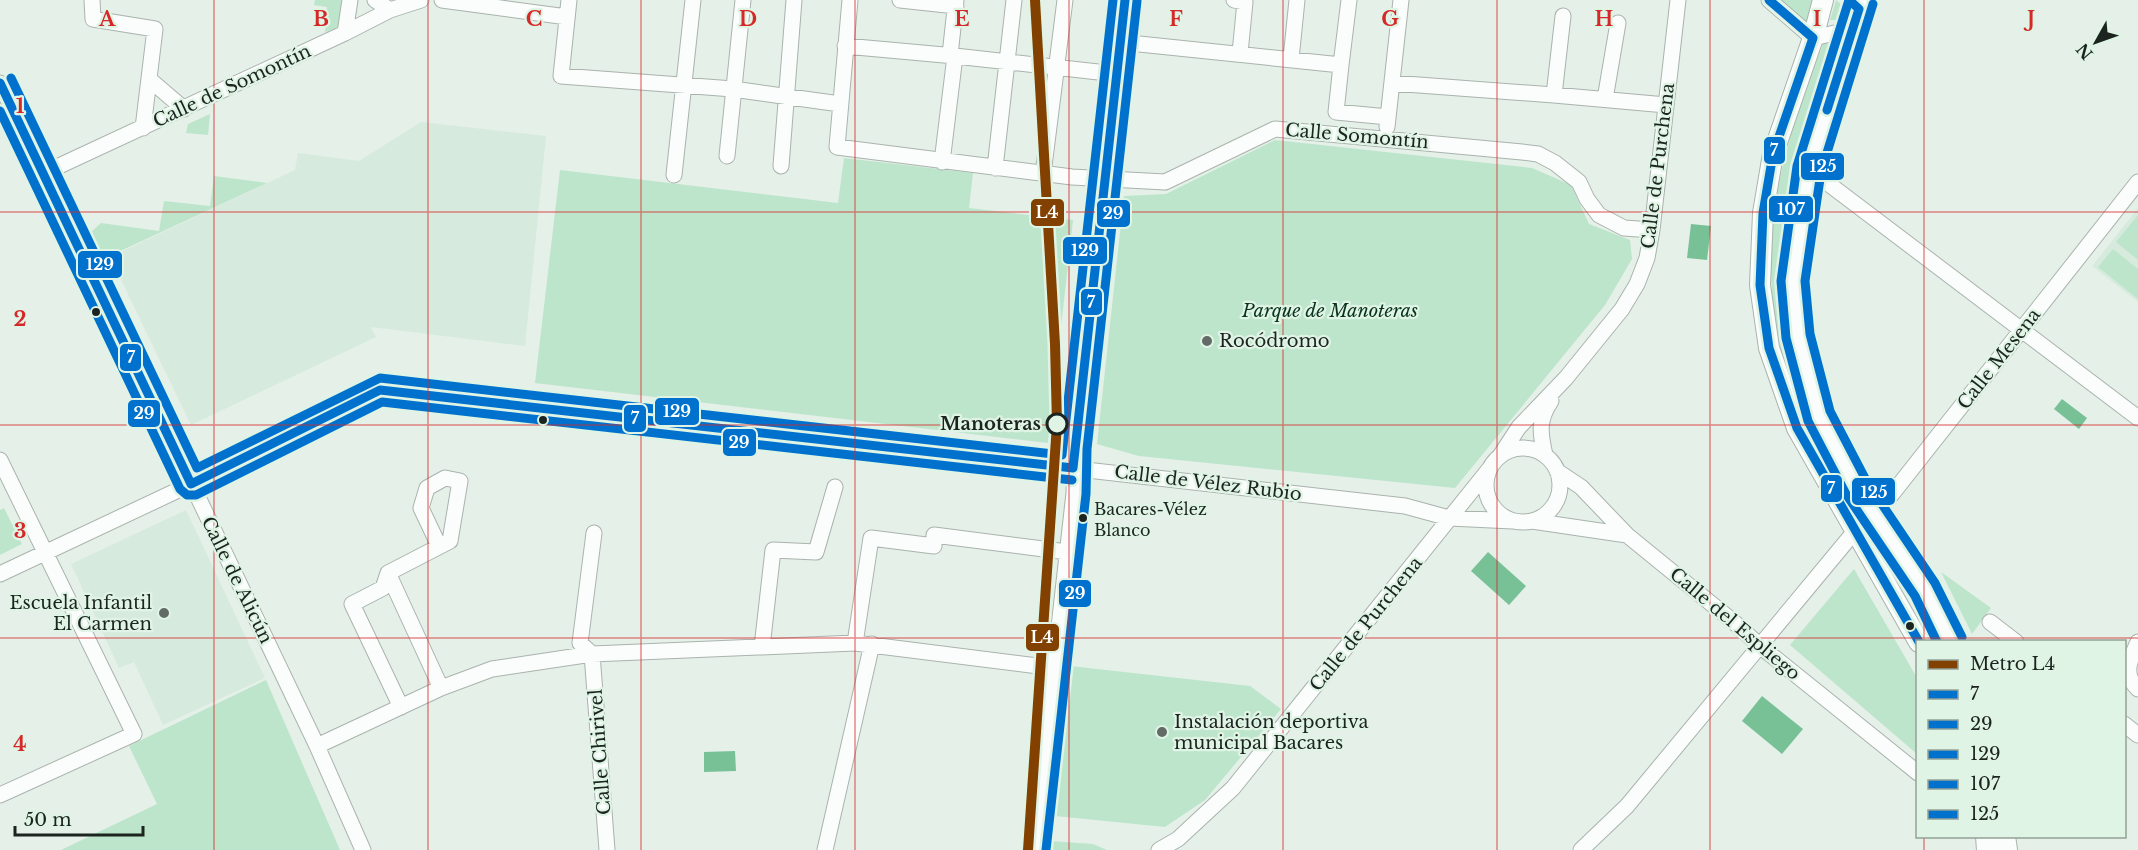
<svg xmlns="http://www.w3.org/2000/svg" width="2138" height="850" viewBox="0 0 2138 850" font-family="'Libre Baskerville',serif">
  <style>
    .built { fill: #d6ebdd }
    .green { fill: #bde5cb }
    .water { fill: #78c197 }
    .lines { fill: none; stroke-linecap: round; stroke-linejoin: round }
    .street-casing { stroke: #aab3ad; stroke-width: 17 }
    .secondary-casing { stroke: #aab3ad; stroke-width: 22 }
    .street { stroke: #fbfdfc; stroke-width: 15 }
    .secondary { stroke: #fbfdfc; stroke-width: 20 }
    .bus-1-casing { stroke: #e0f4e6; stroke-width: 14 }
    .bus-2-casing { stroke: #e0f4e6; stroke-width: 14 }
    .bus-3-casing { stroke: #e0f4e6; stroke-width: 14 }
    .bus-4-casing { stroke: #e0f4e6; stroke-width: 14 }
    .bus-5-casing { stroke: #e0f4e6; stroke-width: 14 }
    .bus-1 { stroke: #0072ce; stroke-width: 9 }
    .bus-2 { stroke: #0072ce; stroke-width: 9 }
    .bus-3 { stroke: #0072ce; stroke-width: 9 }
    .bus-4 { stroke: #0072ce; stroke-width: 9 }
    .bus-5 { stroke: #0072ce; stroke-width: 9 }
    .metro-1-casing { stroke: #e0f4e6; stroke-width: 15 }
    .metro-1 { stroke: #824100; stroke-width: 10 }
    .grid { fill: none; stroke: #d62828; stroke-width: 1.5; stroke-opacity: 0.55 }
    .bus-dot { fill: #1c241f; stroke: #e0f4e6; stroke-width: 2 }
    .poi-dot { fill: #626b65; stroke: #e0f4e6; stroke-width: 2 }
    .stop-dot { fill: #e0f4e6; stroke: #1c241f; stroke-width: 3 }
    .labels { text-anchor: middle; dominant-baseline: central; stroke-width: 4.5; stroke-linejoin: round; paint-order: stroke }
    .bus-label { font-size: 16px; fill: #1c241f; stroke: #e0f4e6; text-anchor: start }
    .street-label { font-size: 18px; fill: #1c241f; stroke: #e0f4e6 }
    .park-label { font-size: 18px; font-style: italic; fill: #07331c; stroke: #e0f4e6 }
    .poi-label { font-size: 18px; fill: #1c241f; stroke: #e0f4e6; text-anchor: start }
    .stop-label { font-size: 18px; font-weight: bold; fill: #1c241f; stroke: #e0f4e6; text-anchor: end }
    .grid-label { font-size: 20px; text-anchor: middle; font-weight: bold; fill: #d62828; stroke: #e0f4e6; stroke-width: 4.5; stroke-linejoin: round; paint-order: stroke }
    .line-badge { stroke: #e0f4e6; stroke-width: 2 }
    .badge-label { font-size: 16px; text-anchor: middle; font-weight: bold; fill: #fff }
  </style>
  <rect width="100%" height="100%" fill="#e4f0e8"/>
  <path class="built" d="M421,122L546,136L525,346L371,327L376,337L191,425L110,257L295,170L298,153L359,161Z
    M2138,208V302L2092,266Z
    M186,510L265,678L163,725L134,662L119,668L71,564Z"/>
  <path class="green" d="M315,0H342L340,27L325,32L327,7L314,5Z
    M1780,0H1817L1809,23L1802,19Z
    M1836,0L1842,5L1847,12L1839,20H1830Z
    M1842,38L1801,157L1791,210L1774,206L1784,160L1795,120L1823,44L1833,43Z
    M210,114L208,135L186,133L188,124Z
    M1275,140L1532,168L1571,185L1589,224L1630,240L1632,259L1605,305L1455,488L1139,456L1097,444L1124,196L1166,194Z
    M844,158L973,173L969,208L1073,220L1048,443L535,383L560,170L838,203Z
    M214,176L267,183L103,259L90,233L101,223L159,231L164,201L210,206Z
    M2138,215V260L2116,242Z
    M1772,222L1790,226L1785,291L1847,486L1842,490C1832,474 1822,458 1814,441C1778,373 1767,298 1772,222Z
    M2113,249L2138,269V299L2098,267Z
    M4,508L22,544L0,555V510Z
    M1854,569L1917,678V754L1790,645Z
    M1941,572L1991,608L1972,634Z
    M1070,666L1250,686L1281,709L1205,800L1165,827L1055,816Z
    M266,680L340,850H61L157,804L129,746Z
    M1050,841L1093,844L1107,850H1049Z"/>
  <path class="water" d="M1691,224L1711,226L1707,260L1687,258Z
    M2062,399L2087,418L2079,429L2054,409Z
    M1488,552L1526,586L1509,605L1471,571Z
    M1762,696L1803,729L1782,754L1742,721Z
    M735,751L736,771L704,772V752Z"/>
  <g class="lines">
    <defs>
      <path id="street" d="M92,0L93,19L155,29L143,128
        M375,0L390,10
        M442,0L567,17
        M569,0L561,76L733,89L840,104
        M850,0L837,147L1072,177L1165,182L1275,129L1522,152L1538,154L1555,163L1579,182L1587,199L1599,215L1624,228L1652,230
        M900,0L956,6
        M1234,0L1245,2L1240,53
        M1769,0L1813,38L1852,29
        M345,33L350,0
        M1120,42L1341,65L1336,112L1388,117
        M845,46L955,56L1116,74
        M950,55L956,0
        M1291,59L1297,0
        M1341,65L1349,0
        M149,79L184,109
        M0,83L317,746L363,850
        M1392,83L1554,95L1666,105
        M1554,95L1563,16
        M1605,99L1618,23
        M1387,127L1401,0
        M727,156L743,0
        M942,162L955,56
        M781,166L794,0
        M995,168L1014,0
        M1809,169L2138,418
        M44,173L345,33L390,10L421,0
        M1043,174L1065,0
        M674,175L693,0
        M1486 485a37 37 0 1 1 74 0a37 37 0 1 1-74 0Z
        M1545,455C1540,433 1538,420 1551,401
        M1500,456L1519,427L1566,378L1622,309L1637,284L1647,258L1652,230L1678,0
        M0,460L134,734L0,795
        M1557,471L1581,487L1627,535L1735,623L1760,646L1918,773
        M1532,521L1627,535
        M594,533L580,643L592,654L607,850
        M388,573L441,688
        M0,574L191,484L380,390L1405,506L1449,518L1513,521
        M1990,622L2016,642
        M2138,642C2130,660 2122,674 2138,689
        M855,643L871,538L934,546V535L1067,552
        M762,647L773,550L816,552L835,487
        M401,707L352,604L383,588L388,573L450,541L460,481L445,478L427,488L421,508L439,546
        M2124,724L2138,735
        M317,746L441,688L492,669L592,654L855,643L1054,668
        M825,850L872,644
        M1034,850L1074,493L1075,448L1125,0
        M1159,850L1178,839L1233,788L1490,468
        M1581,850L1627,806L1855,531L1892,494L2138,182"/>
      <path id="secondary" d="M1823,0L1813,38L1773,154L1763,213L1760,285L1769,348L1797,428L1919,642
        M1862,0L1809,169L1793,281L1798,336L1819,415L1857,488L1925,590L1951,642
        M1986,836L1987,850
        M2005,836L2007,850"/>
    </defs>
    <use href="#street" class="street-casing"/>
    <use href="#secondary" class="secondary-casing"/>
    <use href="#street" class="street"/>
    <use href="#secondary" class="secondary"/>
    <defs>
      <path id="bus-1" d="M1769,0L1813,38L1773,154L1763,213L1760,285L1769,348L1797,428L1919,642
        M0,83L191,484L380,390L1073,468L1125,0
        M1827,110L1859,9L1849,0"/>
      <path id="bus-2" d="M0,111L180,489L187,495H196L382,402L1072,480
        M1046,850L1086,494L1087,449L1137,1"/>
      <path id="bus-3" d="M11,78L197,468L380,378L1062,455L1113,0"/>
      <path id="bus-4" d="M1849,0L1797,166L1781,281L1786,338L1808,421L1846,494L1915,596L1937,642"/>
      <path id="bus-5" d="M1873,4L1821,172L1805,281L1810,334L1830,411L1867,482L1935,583L1962,637"/>
    </defs>
    <use href="#bus-1" class="bus-1-casing"/>
    <use href="#bus-2" class="bus-2-casing"/>
    <use href="#bus-3" class="bus-3-casing"/>
    <use href="#bus-4" class="bus-4-casing"/>
    <use href="#bus-5" class="bus-5-casing"/>
    <use href="#bus-1" class="bus-1"/>
    <use href="#bus-2" class="bus-2"/>
    <use href="#bus-3" class="bus-3"/>
    <use href="#bus-4" class="bus-4"/>
    <use href="#bus-5" class="bus-5"/>
    <defs>
      <path id="metro-1" d="M1028,850L1057,424L1055,344L1035,0"/>
    </defs>
    <use href="#metro-1" class="metro-1-casing"/>
    <use href="#metro-1" class="metro-1"/>
  </g>
  <path class="grid" d="M214,0V850M428,0V850M641,0V850M855,0V850M1069,0V850M1283,0V850M1497,0V850M1710,0V850M1924,0V642M0,212H2138M0,425H2138M0,638H2138M1924,836V850"/>
  <g class="bus-dot">
    <circle cx="96" cy="312" r="5"/>
    <circle cx="543" cy="420" r="5"/>
    <circle cx="1083" cy="518" r="5"/>
    <circle cx="1910" cy="626" r="5"/>
  </g>
  <g class="poi-dot">
    <circle cx="1207" cy="341" r="6"/>
    <circle cx="164" cy="613" r="6"/>
    <circle cx="1162" cy="732" r="6"/>
  </g>
  <circle class="stop-dot" cx="1057" cy="424" r="10"/>
  <g class="labels">
    <g class="bus-label">
      <text x="1094" y="509">Bacares-Vélez<tspan x="1094" dy="21">Blanco</tspan></text>
    </g>
    <g class="street-label">
      <text transform="translate(232 86) rotate(-25)">Calle de Somontín</text>
      <text transform="translate(1357 136) rotate(5)">Calle Somontín</text>
      <text transform="translate(1658 166) rotate(-83)">Calle de Purchena</text>
      <text transform="translate(1999 359) rotate(-52)">Calle Mesena</text>
      <text transform="translate(1208 483) rotate(7)">Calle de Vélez Rubio</text>
      <text transform="translate(237 580) rotate(64)">Calle de Alicún</text>
      <text transform="translate(1366 624) rotate(-51)">Calle de Purchena</text>
      <text transform="translate(1735 624) rotate(40)">Calle del Espliego</text>
      <text transform="translate(600 752) rotate(-94)">Calle Chirivel</text>
    </g>
    <g class="park-label">
      <text x="1330" y="311">Parque de Manoteras</text>
    </g>
    <g class="poi-label">
      <text x="1219" y="341">Rocódromo</text>
      <text x="152" y="603" text-anchor="end">Escuela Infantil<tspan x="152" dy="21">El Carmen</tspan></text>
      <text x="1174" y="722">Instalación deportiva<tspan x="1174" dy="21">municipal Bacares</tspan></text>
    </g>
    <g class="stop-label">
      <text x="1041" y="424">Manoteras</text>
    </g>
  </g>
  <g class="grid-label">
    <text x="107" y="26">A</text>
    <text x="321" y="26">B</text>
    <text x="534" y="26">C</text>
    <text x="748" y="26">D</text>
    <text x="962" y="26">E</text>
    <text x="1176" y="26">F</text>
    <text x="1390" y="26">G</text>
    <text x="1604" y="26">H</text>
    <text x="1817" y="26">I</text>
    <text x="2031" y="26">J</text>
    <text x="20" y="113">1</text>
    <text x="20" y="326">2</text>
    <text x="20" y="538">3</text>
    <text x="20" y="751">4</text>
  </g>
  <g class="line-badge">
    <rect x="1763" y="136" width="23" height="29" rx="6" fill="#0072ce"/>
    <rect x="1800" y="152" width="45" height="29" rx="6" fill="#0072ce"/>
    <rect x="1768" y="195" width="46" height="28" rx="6" fill="#0072ce"/>
    <rect x="1030" y="198" width="35" height="29" rx="6" fill="#824100"/>
    <rect x="1096" y="199" width="35" height="29" rx="6" fill="#0072ce"/>
    <rect x="1062" y="236" width="46" height="29" rx="6" fill="#0072ce"/>
    <rect x="77" y="250" width="46" height="29" rx="6" fill="#0072ce"/>
    <rect x="1080" y="288" width="23" height="28" rx="6" fill="#0072ce"/>
    <rect x="119" y="343" width="23" height="29" rx="6" fill="#0072ce"/>
    <rect x="654" y="397" width="46" height="29" rx="6" fill="#0072ce"/>
    <rect x="127" y="399" width="34" height="29" rx="6" fill="#0072ce"/>
    <rect x="623" y="404" width="24" height="29" rx="6" fill="#0072ce"/>
    <rect x="722" y="428" width="35" height="29" rx="6" fill="#0072ce"/>
    <rect x="1820" y="474" width="23" height="29" rx="6" fill="#0072ce"/>
    <rect x="1851" y="477" width="45" height="29" rx="6" fill="#0072ce"/>
    <rect x="1058" y="579" width="34" height="29" rx="6" fill="#0072ce"/>
    <rect x="1025" y="623" width="35" height="29" rx="6" fill="#824100"/>
  </g>
  <g class="badge-label">
    <text x="1774" y="156">7</text>
    <text x="1823" y="172">125</text>
    <text x="1791" y="215">107</text>
    <text x="1047" y="218">L4</text>
    <text x="1113" y="219">29</text>
    <text x="1085" y="256">129</text>
    <text x="100" y="270">129</text>
    <text x="1091" y="308">7</text>
    <text x="131" y="363">7</text>
    <text x="677" y="417">129</text>
    <text x="144" y="419">29</text>
    <text x="635" y="424">7</text>
    <text x="739" y="448">29</text>
    <text x="1831" y="494">7</text>
    <text x="1874" y="498">125</text>
    <text x="1075" y="599">29</text>
    <text x="1042" y="643">L4</text>
  </g>
  <rect x="1916" y="640" width="210" height="198" fill="#e0f4e6" stroke="#92a196" stroke-width="1.5"/>
  <rect x="1928" y="660" width="30" height="9" fill="#824100" stroke="#92a196" stroke-width="1.5"/>
  <text x="1970" y="670" font-size="18" fill="#1c241f">Metro L4</text>
  <rect x="1928" y="690" width="30" height="9" fill="#0072ce" stroke="#92a196" stroke-width="1.5"/>
  <text x="1970" y="700" font-size="18" fill="#1c241f">7</text>
  <rect x="1928" y="720" width="30" height="9" fill="#0072ce" stroke="#92a196" stroke-width="1.5"/>
  <text x="1970" y="730" font-size="18" fill="#1c241f">29</text>
  <rect x="1928" y="750" width="30" height="9" fill="#0072ce" stroke="#92a196" stroke-width="1.5"/>
  <text x="1970" y="760" font-size="18" fill="#1c241f">129</text>
  <rect x="1928" y="780" width="30" height="9" fill="#0072ce" stroke="#92a196" stroke-width="1.5"/>
  <text x="1970" y="790" font-size="18" fill="#1c241f">107</text>
  <rect x="1928" y="810" width="30" height="9" fill="#0072ce" stroke="#92a196" stroke-width="1.5"/>
  <text x="1970" y="820" font-size="18" fill="#1c241f">125</text>
  <g transform="translate(2096 42) rotate(230)" stroke="#e0f4e6" stroke-width="4.5" paint-order="stroke">
  <path d="M0-4.5L10 22L0 15L-10 22Z" fill="#1c241f"/>
  <text y="-9" font-size="16" font-weight="bold" text-anchor="middle" fill="#1c241f">N</text>
  </g>
  <path d="M15 826v9h128v-9" fill="none" stroke="#1c241f" stroke-width="3"/>
  <text x="24" y="826" font-size="18" fill="#1c241f" stroke="#e0f4e6" stroke-width="4.5" paint-order="stroke">50 m</text>
</svg>
